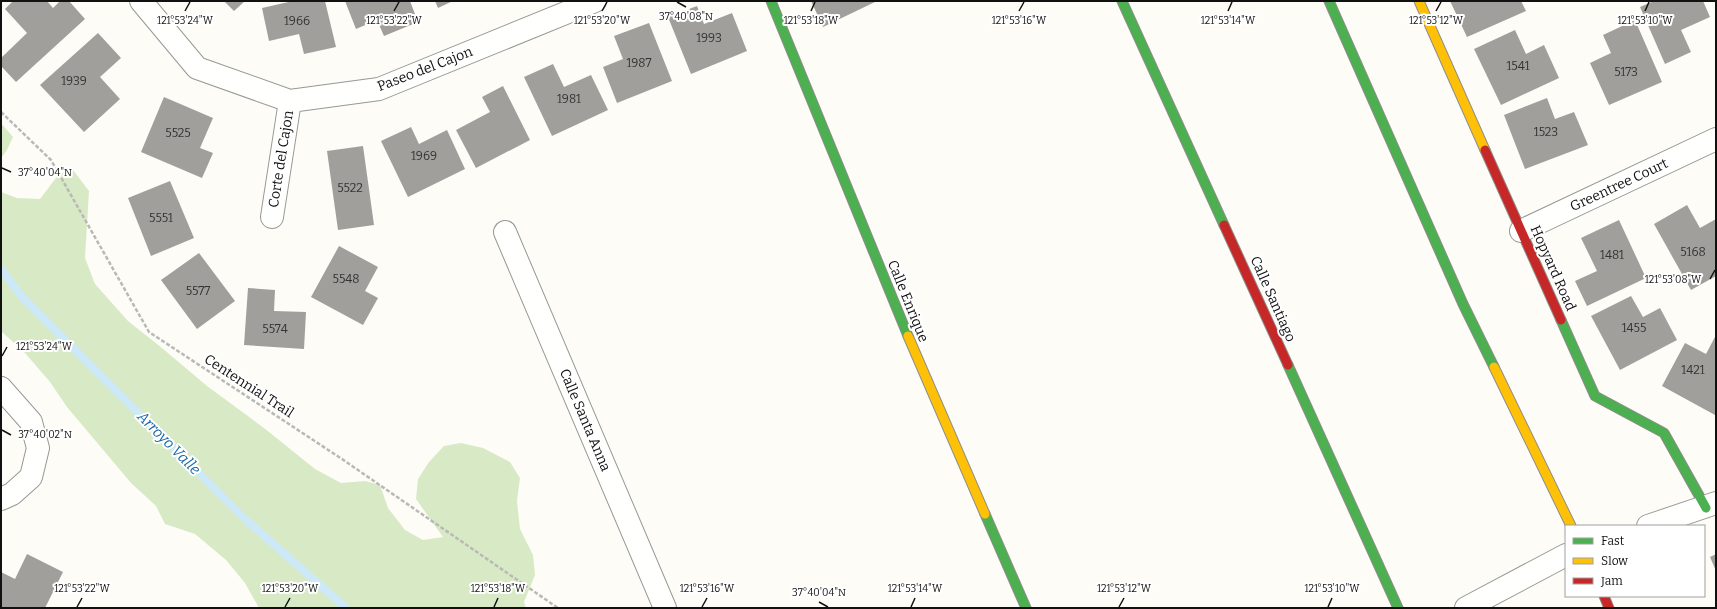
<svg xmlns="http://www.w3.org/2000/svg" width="1717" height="609" viewBox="0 0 1717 609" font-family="Bitter,serif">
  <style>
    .forest { fill: #d8eac5 }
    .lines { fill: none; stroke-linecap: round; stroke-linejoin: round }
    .stream { stroke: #cde8f7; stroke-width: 8 }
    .building { fill: #a19f9c }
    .street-casing { stroke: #979795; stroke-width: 24 }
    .fast-casing { stroke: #8e8d8b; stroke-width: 11 }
    .slow-casing { stroke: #8e8d8b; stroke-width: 11 }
    .jam-casing { stroke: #8e8d8b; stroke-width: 11 }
    .path { stroke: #b9b9b8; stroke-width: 2.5; stroke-dasharray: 4 2; stroke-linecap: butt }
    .street { stroke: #fffffe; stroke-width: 22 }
    .fast { stroke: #4caf50; stroke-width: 9 }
    .slow { stroke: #ffc107; stroke-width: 9 }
    .jam { stroke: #c62828; stroke-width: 9 }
    .ticks { fill: none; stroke: #111; stroke-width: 1.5 }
    .labels { text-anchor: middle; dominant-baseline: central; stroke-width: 4; stroke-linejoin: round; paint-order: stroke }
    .number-label { font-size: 12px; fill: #353434 }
    .street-label { font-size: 14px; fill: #111; stroke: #fff }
    .water-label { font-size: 15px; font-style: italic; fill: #1768a6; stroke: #fff }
    .ticks-label { font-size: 10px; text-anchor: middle; fill: #111; stroke: #fff; stroke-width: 4; stroke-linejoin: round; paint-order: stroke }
  </style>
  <rect width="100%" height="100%" fill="#fdfcf7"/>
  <path class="forest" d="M1,123L13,137L7,150L1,158Z
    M73,170L89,191L85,258L95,284L128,321L162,348L207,386L264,428L315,469L341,483L365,481L380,485L388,508L405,530L423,540L443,537L416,499L418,479L429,462L444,446L461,443L483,448L510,462L520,478L517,501L520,529L533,555L535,575L524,602L526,608H259L245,583L226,560L195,534L165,524L156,506L131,483L67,407L50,382L25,353L1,331V192L17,198L40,199L59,174Z"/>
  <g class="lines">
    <path class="stream" d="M1,269L22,297L245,519L346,608"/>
  </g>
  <path class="building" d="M13,1H47L53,8L60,1H69L85,19L16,82L1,66V58L27,33L5,9Z
    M224,1H245L234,11Z
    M293,1H325L336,47L304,54L299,34L269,41L262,8Z
    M345,1H410L418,22L384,36L377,20L356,29Z
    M435,1H453L438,8Z
    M811,1H877L823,27Z
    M1450,1H1521L1526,11L1467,37Z
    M1654,1H1703L1710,17L1681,30L1691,52L1665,64L1640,7Z
    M697,6L704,24L732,13L747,51L691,74L668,17Z
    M1635,20L1662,82L1609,105L1590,63L1611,53L1603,35Z
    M649,23L672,81L617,103L603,67L623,59L614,36Z
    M1515,30L1526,54L1544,45L1559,78L1501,105L1474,49Z
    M98,33L121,58L100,77L120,99L84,132L40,85Z
    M553,64L564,87L591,75L608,110L552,136L524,77Z
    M503,86L530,140L476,168L456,130L490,112L482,97Z
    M164,97L213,118L200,148L213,153L202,178L141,152Z
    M1547,98L1555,119L1574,112L1588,145L1525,169L1504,115Z
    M411,127L419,144L447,130L465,169L408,197L381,141Z
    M363,146L374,225L338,230L327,151Z
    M170,181L194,238L151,256L128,198Z
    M1687,205L1700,228L1716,219V276L1691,290L1654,224Z
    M1619,220L1646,278L1587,306L1575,281L1597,271L1581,238Z
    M339,246L378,267L365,291L378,298L363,325L311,297Z
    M199,253L235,301L197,329L161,280Z
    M248,288L275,290L274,311L306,312L304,349L244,345Z
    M1631,296L1643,317L1660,308L1677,340L1620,370L1591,316Z
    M1716,335V413L1715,415L1662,386L1685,343L1706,354Z
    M27,554L63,572L45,608H1V572L15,579Z
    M1716,554V571L1710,557Z"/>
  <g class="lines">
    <defs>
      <path id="street" d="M141,1L197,68L290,101L379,89L595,1
        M272,217L290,101
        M1521,231L1716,139
        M505,232L665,608
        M1,388L31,422L38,448L31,477L12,494L1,499
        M1648,526L1716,503
        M1466,608L1566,555"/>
      <path id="fast" d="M771,1L908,336
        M1122,1L1224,225
        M1329,1L1463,304L1494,367
        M1561,320L1595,396L1664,433L1706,508
        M1288,365L1398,608
        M985,514L1026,608"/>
      <path id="slow" d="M1419,1L1485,150
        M908,336L985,514
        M1494,367L1571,526"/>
      <path id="jam" d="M1485,150L1561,320
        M1224,225L1288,365
        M1604,596L1609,608"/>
    </defs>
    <use href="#street" class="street-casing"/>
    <use href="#fast" class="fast-casing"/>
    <use href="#slow" class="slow-casing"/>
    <use href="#jam" class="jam-casing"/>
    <path class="path" d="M1,112L51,160L149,332L342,459L558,608"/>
    <use href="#street" class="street"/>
    <use href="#fast" class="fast"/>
    <use href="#slow" class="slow"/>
    <use href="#jam" class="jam"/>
  </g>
  <path class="ticks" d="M677,2L686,7M185,11L190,2M394,11L399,2M602,11L607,2M811,11L815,2M1019,11L1024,2M1228,11L1232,2M1436,11L1441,2M1645,11L1649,2M2,168L11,172M1710,279L1715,270M2,356L7,347M2,430L11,435M819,602L828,607M77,607L82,598M285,607L290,598M494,607L498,598M702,607L707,598M911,607L915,598M1119,607L1124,598M1328,607L1332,598"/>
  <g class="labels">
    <g class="number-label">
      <text x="297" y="21">1966</text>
      <text x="709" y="38">1993</text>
      <text x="639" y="63">1987</text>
      <text x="1518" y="66">1541</text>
      <text x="1626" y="72">5173</text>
      <text x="74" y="81">1939</text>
      <text x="569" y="99">1981</text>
      <text x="1546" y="132">1523</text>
      <text x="178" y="133">5525</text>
      <text x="424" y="156">1969</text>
      <text x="350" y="188">5522</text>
      <text x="161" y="218">5551</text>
      <text x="1693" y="252">5168</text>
      <text x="1612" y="255">1481</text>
      <text x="346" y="279">5548</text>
      <text x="198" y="291">5577</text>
      <text x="1634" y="328">1455</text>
      <text x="275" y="329">5574</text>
      <text x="1693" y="370">1421</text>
    </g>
    <g class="street-label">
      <text transform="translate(425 69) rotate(-21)">Paseo del Cajon</text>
      <text transform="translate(281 159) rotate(-81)">Corte del Cajon</text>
      <text transform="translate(1619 185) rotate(-25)">Greentree Court</text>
      <text transform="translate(1553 268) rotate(66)">Hopyard Road</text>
      <text transform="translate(1273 299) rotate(66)">Calle Santiago</text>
      <text transform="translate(908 301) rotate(68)">Calle Enrique</text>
      <text transform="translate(249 386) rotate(33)">Centennial Trail</text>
      <text transform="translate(585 420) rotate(67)">Calle Santa Anna</text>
    </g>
    <g class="water-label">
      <text transform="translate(169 443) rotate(45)">Arroyo Valle</text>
    </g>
  </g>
  <g class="ticks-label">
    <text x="686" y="20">37°40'08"N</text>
    <text x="185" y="24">121°53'24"W</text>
    <text x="394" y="24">121°53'22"W</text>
    <text x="602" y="24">121°53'20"W</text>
    <text x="811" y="24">121°53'18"W</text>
    <text x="1019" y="24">121°53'16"W</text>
    <text x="1228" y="24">121°53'14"W</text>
    <text x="1436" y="24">121°53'12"W</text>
    <text x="1645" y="24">121°53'10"W</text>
    <text x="45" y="176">37°40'04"N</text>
    <text x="1673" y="283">121°53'08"W</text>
    <text x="44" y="350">121°53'24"W</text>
    <text x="45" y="438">37°40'02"N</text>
    <text x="82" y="592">121°53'22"W</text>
    <text x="290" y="592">121°53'20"W</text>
    <text x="498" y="592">121°53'18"W</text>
    <text x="707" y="592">121°53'16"W</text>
    <text x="915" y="592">121°53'14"W</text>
    <text x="1124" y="592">121°53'12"W</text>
    <text x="1332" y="592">121°53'10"W</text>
    <text x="819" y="596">37°40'04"N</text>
  </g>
  <rect width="1717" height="609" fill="none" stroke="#111111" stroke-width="4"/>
  <rect x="1565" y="525" width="140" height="72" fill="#ffffff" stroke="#a0a0a0"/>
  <rect x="1573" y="538" width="20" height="6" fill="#4caf50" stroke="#a0a0a0"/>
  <text x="1601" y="545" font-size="12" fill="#111111">Fast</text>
  <rect x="1573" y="558" width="20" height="6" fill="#ffc107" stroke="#a0a0a0"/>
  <text x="1601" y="565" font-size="12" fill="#111111">Slow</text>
  <rect x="1573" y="578" width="20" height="6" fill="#c62828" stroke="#a0a0a0"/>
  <text x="1601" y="585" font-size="12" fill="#111111">Jam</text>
</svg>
